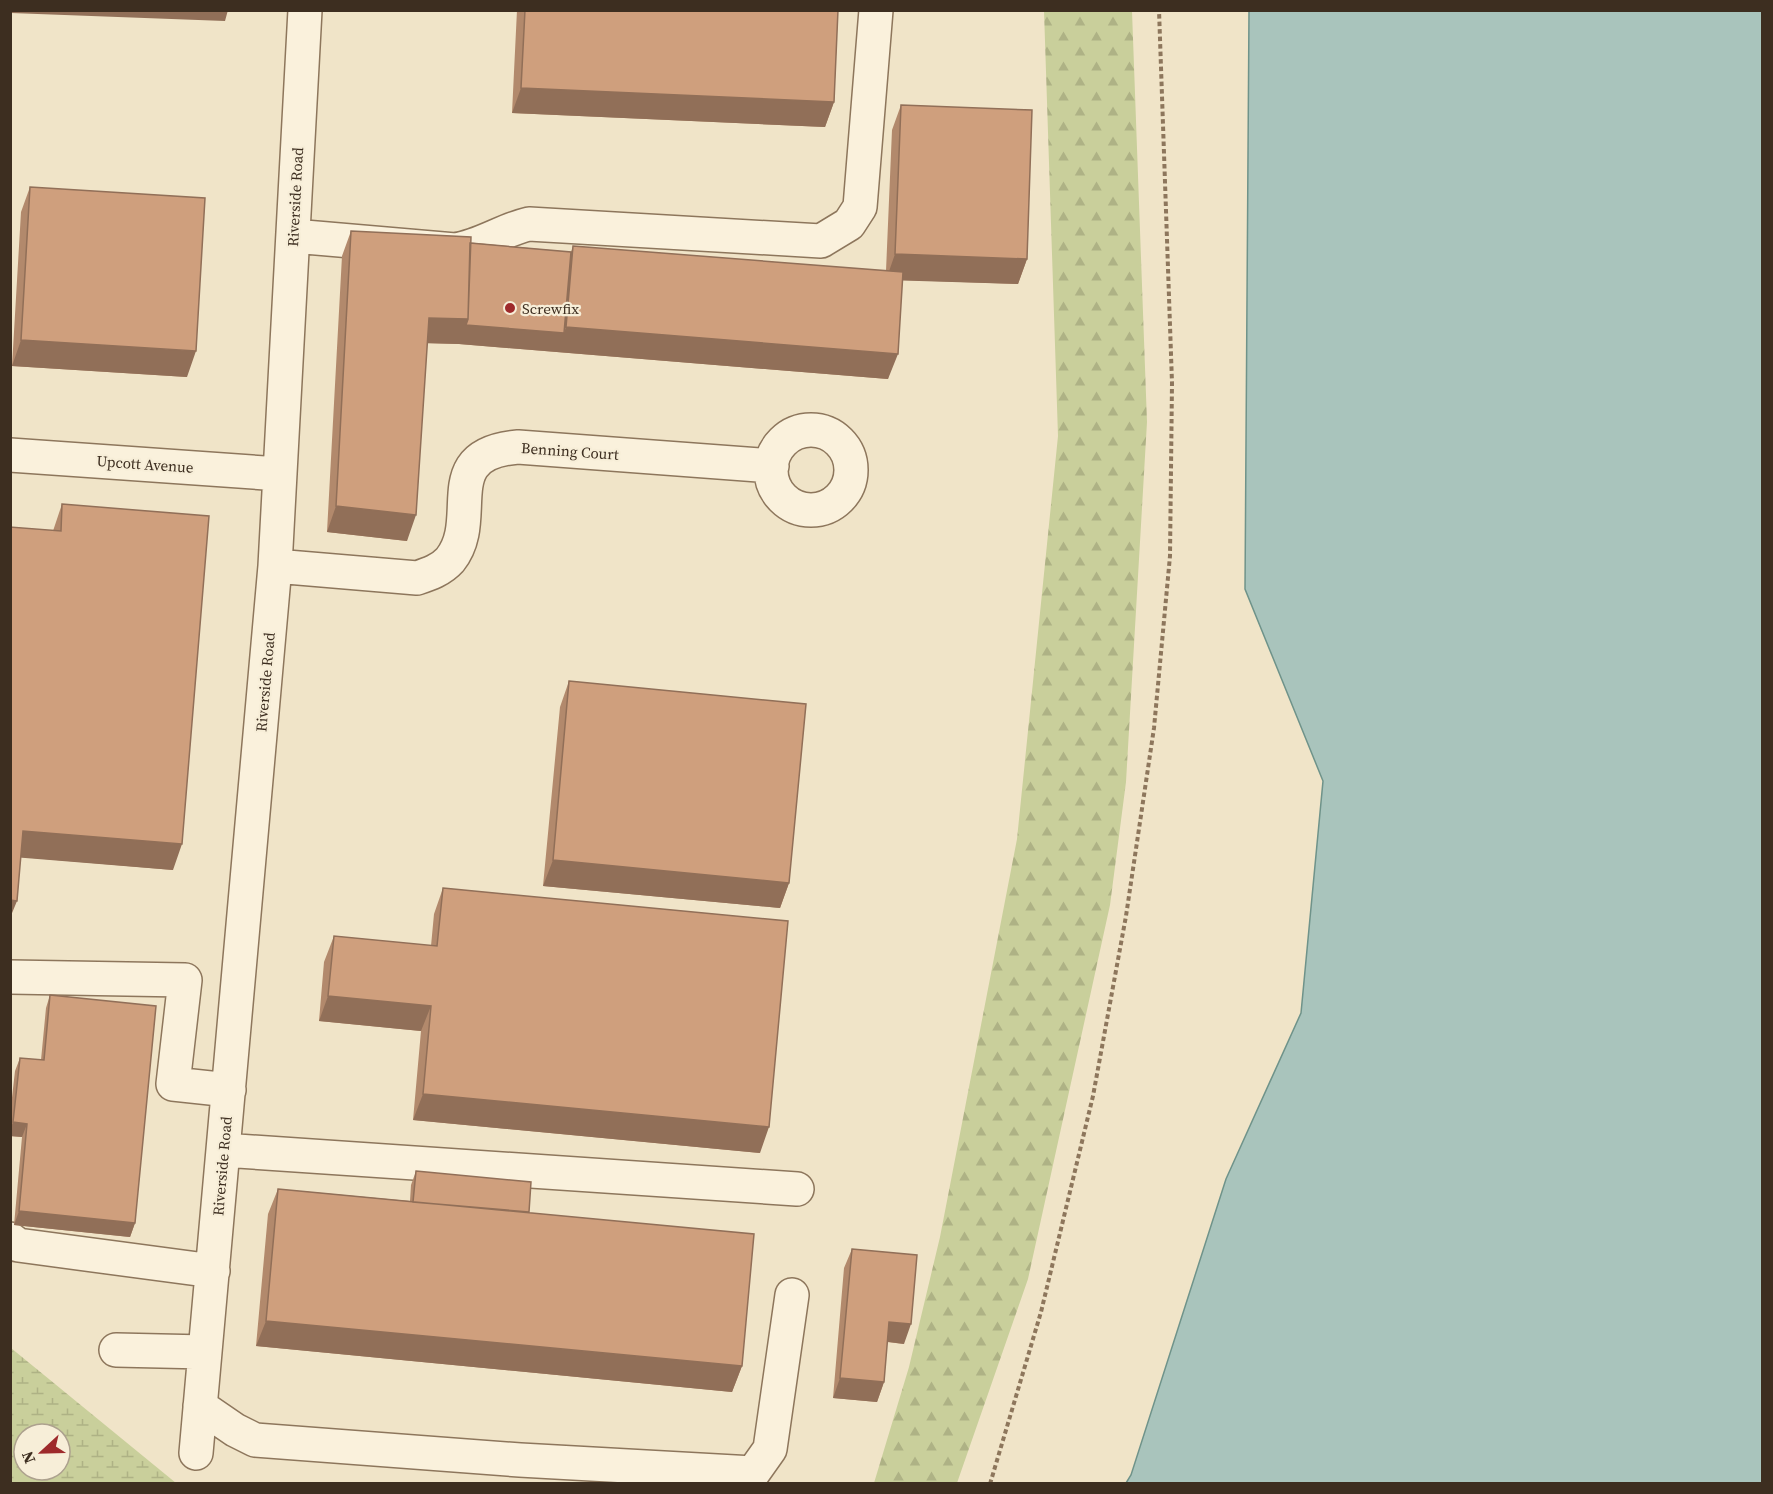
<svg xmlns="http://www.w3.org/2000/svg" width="1773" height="1494" viewBox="0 0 1773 1494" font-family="'Source Serif 4',serif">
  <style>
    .forest { fill: url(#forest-firs) }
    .wetland { fill: url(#wetland-marsh); fill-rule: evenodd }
    .water { fill: #a9c4bc; stroke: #6f938a; stroke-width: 1.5 }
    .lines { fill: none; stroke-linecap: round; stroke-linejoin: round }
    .minor-casing { stroke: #8d765c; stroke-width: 36 }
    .path { stroke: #8d765c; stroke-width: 4; stroke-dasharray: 4.5 3; stroke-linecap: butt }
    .minor { stroke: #faf1dc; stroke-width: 33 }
    .wall { fill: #b2896c }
    .shaded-wall { fill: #916f58 }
    .building { fill: #cf9f7d; stroke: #916f58; stroke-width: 1.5 }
    .poi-dot { fill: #9e2a2b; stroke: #f7eed8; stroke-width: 2 }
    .labels { text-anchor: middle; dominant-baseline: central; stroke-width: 4.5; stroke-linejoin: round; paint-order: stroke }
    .street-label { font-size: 15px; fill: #3d2e20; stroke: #f7eed8 }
    .poi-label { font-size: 15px; fill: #3d2e20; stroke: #f7eed8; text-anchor: start }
  </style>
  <defs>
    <pattern id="forest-firs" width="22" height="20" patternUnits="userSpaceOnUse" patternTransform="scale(1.5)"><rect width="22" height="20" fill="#c9cf9b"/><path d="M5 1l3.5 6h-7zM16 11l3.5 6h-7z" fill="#aeb285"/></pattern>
    <pattern id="wetland-marsh" width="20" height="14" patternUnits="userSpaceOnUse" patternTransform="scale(1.5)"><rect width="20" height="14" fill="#c9cf9b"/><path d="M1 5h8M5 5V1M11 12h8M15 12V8" fill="none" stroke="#aeb285"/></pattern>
  </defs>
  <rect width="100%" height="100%" fill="#f0e4c8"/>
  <path class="forest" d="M1044,11H1132L1147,422L1126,782L1110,905L1028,1279L957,1483H874L909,1367L940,1237L1017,839L1058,436Z"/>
  <path class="wetland" d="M10,1348H11L176,1483H11ZM24,1434H60V1470H24Z"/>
  <path class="water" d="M1249,11H1762V1483H1126L1131,1475L1226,1179L1301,1013L1323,781L1245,589Z"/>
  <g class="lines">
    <defs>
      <path id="minor" d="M293,236L455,250C481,246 503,230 529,224L821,241L849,224L860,207L876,10
        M771 470a40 40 0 1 1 80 0a40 40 0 1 1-80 0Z
        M10,455L280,474
        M275,566L417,578C429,574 441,570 450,560C484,518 434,454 518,447L772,466
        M10,977L185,980L173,1084L229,1090
        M223,1150L797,1189
        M10,1239L18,1245L213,1271
        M116,1350L205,1352
        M200,1406L235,1430L255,1440L520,1460L753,1473L770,1449L792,1295
        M196,1453L275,566L305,10"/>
    </defs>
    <use href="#minor" class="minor-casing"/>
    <path class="path" d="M990,1484L1041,1312L1093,1096L1126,916L1154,728L1170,556L1172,383L1159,10"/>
    <use href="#minor" class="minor"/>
  </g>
  <path class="wall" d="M517,10H838L834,102L825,127L512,113Z
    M901,105L1027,259L1018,284L903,280L888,379L459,344L427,343L407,541L327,532L342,256L351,231L571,252L573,246L886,271L892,130Z
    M30,187L187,377L12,366L21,212Z
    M62,504L173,870L21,857L10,900L53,531Z
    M569,681L789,883L780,908L543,886L560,707Z
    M443,888L760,1153L413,1120L421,1031L319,1021L324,962L334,936L431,946L434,914Z
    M50,995L135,1223L130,1237L14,1225L22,1137L10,1136V1115L15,1071L20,1058L41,1060L46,1008Z
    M416,1171L528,1213L742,1366L732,1392L256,1346L268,1214L278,1189L410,1201L411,1185Z
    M852,1249L904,1344L887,1342L884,1382L877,1402L833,1398L844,1268Z"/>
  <path class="shaded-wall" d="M12,10H228L225,21L11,13Z
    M521,88L834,102L825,127L512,113Z
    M895,254L1027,259L1018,284L886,280Z
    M429,318L468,319L564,333L566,327L898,354L888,379L459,344L419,343Z
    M21,340L196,351L187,377L12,366Z
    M336,506L416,515L407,541L327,532Z
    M23,831L182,844L173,870L13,857Z
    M553,860L789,883L780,908L543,886Z
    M10,900L17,901L10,918Z
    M328,996L431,1006L421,1031L319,1021Z
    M423,1094L769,1127L760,1153L413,1120Z
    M13,1122L27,1124L22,1137L10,1136V1130Z
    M19,1211L135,1223L130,1237L14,1225Z
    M266,1321L742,1366L732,1392L256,1346Z
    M889,1322L911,1324L904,1344L882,1341Z
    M840,1378L884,1382L877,1402L833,1398Z"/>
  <path class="building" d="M525,10H838L834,102L521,88Z
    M901,105L1032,110L1027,259L895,254Z
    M30,187L205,198L196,351L21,340Z
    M351,231L471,237L468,319L429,318L416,515L336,506Z
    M470,243L571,252L564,333L466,325L468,319Z
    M573,246L903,272L898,354L566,327Z
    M62,504L209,516L182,844L23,831L17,901L10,900V527L61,531Z
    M569,681L806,704L789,883L553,860Z
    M443,888L788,921L769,1127L423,1094L431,1006L328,996L334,936L437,946Z
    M50,995L156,1006L135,1223L19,1211L27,1124L13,1122L20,1058L44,1060Z
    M416,1171L531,1182L529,1212L413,1202Z
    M278,1189L754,1234L742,1366L266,1321Z
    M852,1249L917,1255L911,1324L889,1322L884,1382L840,1378Z"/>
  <circle class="poi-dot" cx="510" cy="308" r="6"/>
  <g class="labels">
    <g class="street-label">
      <text transform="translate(295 197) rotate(-87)">Riverside Road</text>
      <text transform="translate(570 451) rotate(4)">Benning Court</text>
      <text transform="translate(145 464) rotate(4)">Upcott Avenue</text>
      <text transform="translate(265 682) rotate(-85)">Riverside Road</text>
      <text transform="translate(222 1166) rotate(-85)">Riverside Road</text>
    </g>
    <g class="poi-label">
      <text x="522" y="308">Screwfix</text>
    </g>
  </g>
  <rect width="1773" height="1494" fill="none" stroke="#3d2e20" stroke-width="24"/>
  <g transform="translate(42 1452) rotate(248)"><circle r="28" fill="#f7eed8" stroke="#ada18e" stroke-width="1.5"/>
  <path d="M0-4.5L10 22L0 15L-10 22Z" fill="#9e2a2b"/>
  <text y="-9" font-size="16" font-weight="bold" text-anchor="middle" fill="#3d2e20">N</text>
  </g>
</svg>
